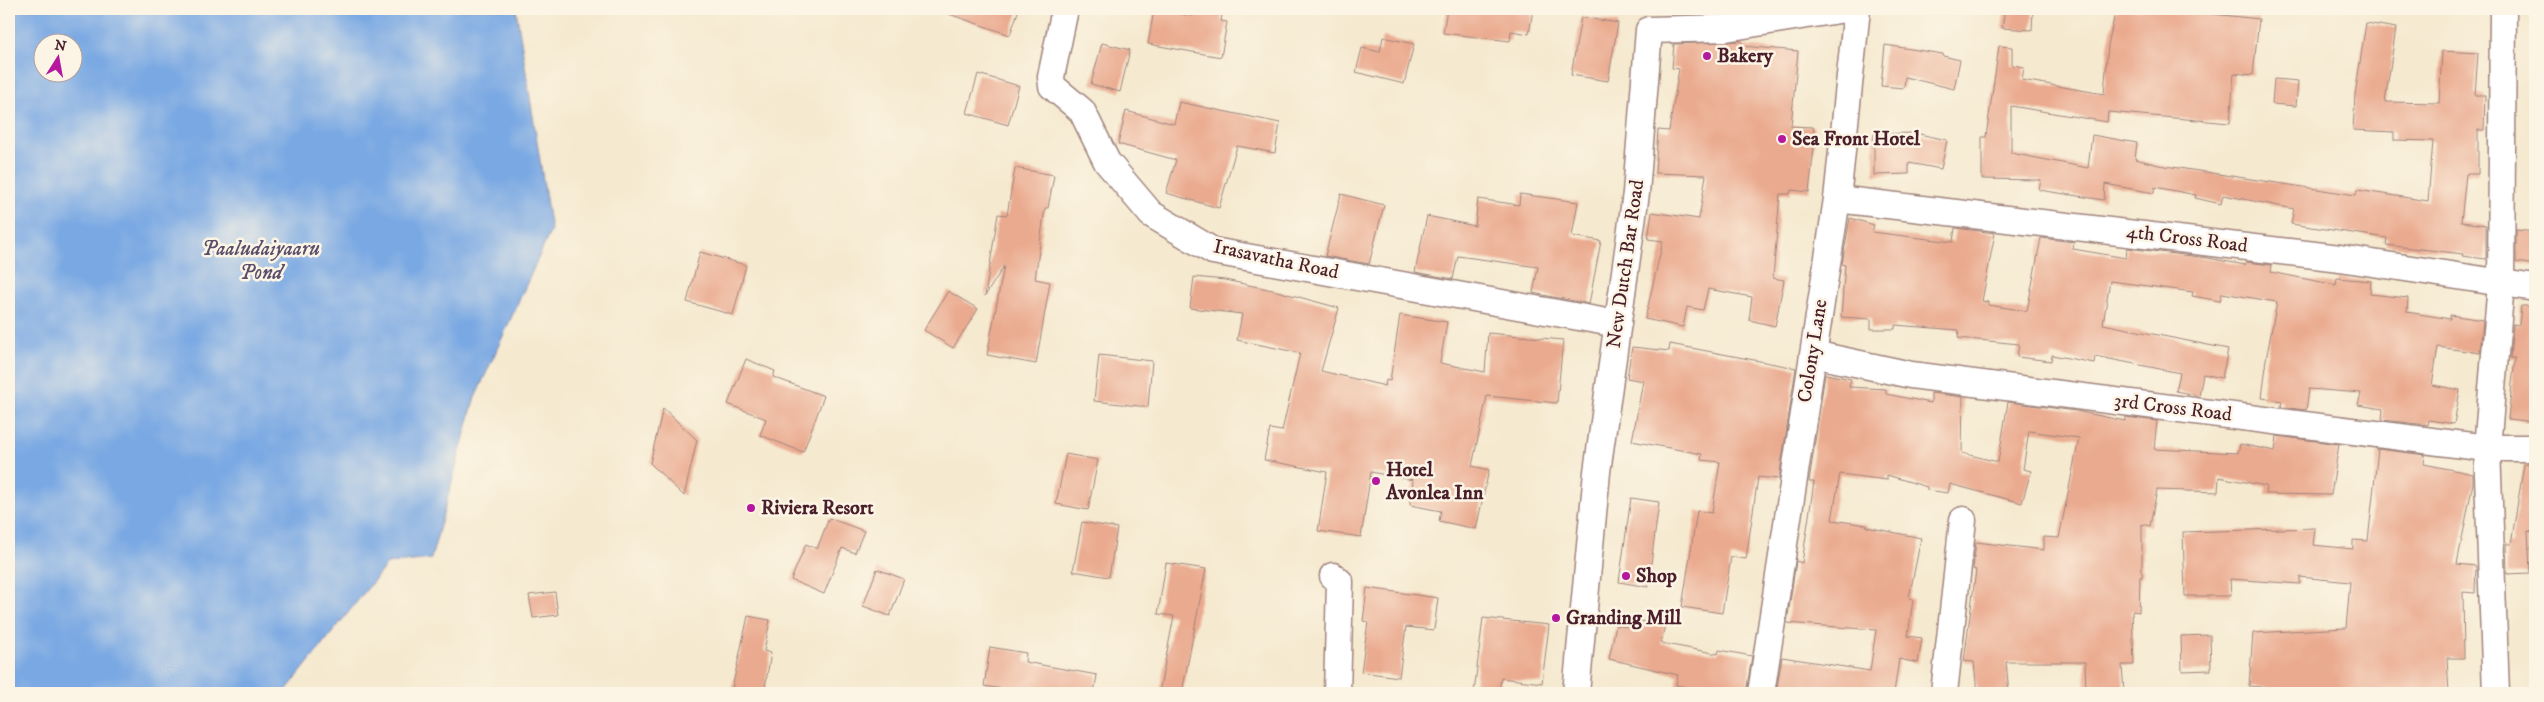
<svg xmlns="http://www.w3.org/2000/svg" width="2544" height="702" viewBox="0 0 2544 702" font-family="'IM FELL DW Pica',serif">
  <style>
    .water { fill: #79a8e3; stroke: #626487; fill-rule: evenodd }
    .building { fill: #eaaa8f }
    .lines { fill: none; stroke-linecap: round; stroke-linejoin: round }
    .street-casing { stroke: #a0847d; stroke-width: 29 }
    .street { stroke: #fff; stroke-width: 26 }
    .poi-dot { fill: #b5179e; stroke: #fcf5e5; stroke-width: 2 }
    .labels { text-anchor: middle; dominant-baseline: central; stroke-width: 5; stroke-linejoin: round; paint-order: stroke }
    .poi-label { font-size: 20px; font-weight: bold; fill: #4a1f2b; stroke: #fcf5e5; text-anchor: start }
    .street-label { font-size: 20px; fill: #4a1f2b; stroke: #fcf5e5 }
    .water-label { font-size: 21px; font-style: italic; fill: #5a4f6b; stroke: #fcf5e5 }
  </style>
  <rect width="100%" height="100%" fill="#fcf5e5"/>
  <filter id="ink" filterUnits="userSpaceOnUse"><feTurbulence type="fractalNoise" baseFrequency=".02" numOctaves="2"/><feDisplacementMap in="SourceGraphic" scale="10" xChannelSelector="R" yChannelSelector="G"/><feConvolveMatrix kernelMatrix="1 2 1 2 8 2 1 2 1" color-interpolation-filters="sRGB"/></filter>
  <filter id="wash" filterUnits="userSpaceOnUse"><feTurbulence type="fractalNoise" baseFrequency=".0096" numOctaves="4" result="noise"/><feDisplacementMap in="SourceGraphic" scale="20" xChannelSelector="R" yChannelSelector="G"/><feGaussianBlur stdDeviation="1.12" result="paint"/><feColorMatrix in="noise" values="0 0 0 0 0 0 0 0 0 0 0 0 0 0 0 0 0 1.4 0 .05"/><feComposite in="paint" operator="in"/></filter>
  <g filter="url(#wash)">
    <rect width="100%" height="100%" fill="#f5e9cf"/>
    <path class="water" d="M9,9H516L551,230L474,400L431,559L387,564L284,693H9ZM42,42H72V72H42Z"/>
    <g id="blocks">
      <path class="building" d="M943,9H1019L1010,35L943,12Z
        M1194,9L1222,14L1221,21L1227,22L1221,57L1148,44L1154,10L1193,16Z
        M1447,9H1533L1529,34L1511,31L1510,41L1443,33Z
        M2005,9H2033L2032,30L2002,28Z
        M2116,9H2195V12L2259,19L2253,75L2234,73L2230,123L2108,112L2107,122L2011,106V153L2088,168L2092,135L2137,143L2135,159L2159,165L2356,195L2357,190L2428,201L2433,141L2394,140V132L2353,130L2355,95L2366,23L2396,28L2385,102L2439,103L2442,51L2478,53L2475,95H2485L2484,130H2478V174H2466L2461,222L2486,225V259L2462,256L2463,254L2386,245L2387,238L2291,224L2294,209L2223,195L2221,204L2195,198L2196,195L2155,187L2154,193L2105,184L2104,200L2039,190L2041,180L1982,179V137H1986L1999,46L2012,47V65L2024,67L2022,80L2104,94L2108,45Z
        M1581,17L1618,23L1608,81L1571,75Z
        M1383,37L1414,44L1404,84L1356,72L1362,48L1380,52Z
        M1742,41V46L1798,51L1791,126L1813,127L1815,138L1809,192L1791,190L1790,194H1780L1773,278L1784,280L1775,326L1749,320L1752,297L1708,289L1703,310L1687,307L1683,327L1645,319L1663,241L1648,239L1652,212L1699,219L1706,175L1655,173L1658,130L1669,131L1679,69L1672,68L1674,44Z
        M1102,43L1130,50L1120,92L1091,84Z
        M1885,45L1943,54V56L1960,60L1954,89L1905,77L1904,88L1881,86Z
        M978,74L1019,86L1008,125L967,113Z
        M2274,79L2298,81L2296,106L2272,104Z
        M1179,102L1280,123L1275,153L1237,146L1219,208L1166,193L1176,160L1118,144L1126,111L1174,124Z
        M1915,133L1947,140L1941,169L1909,163V174L1874,175V134Z
        M1015,168L1054,175L1048,208H1045L1035,279L1050,282L1036,364L987,355L1004,266L985,296L998,214L1007,215Z
        M1341,194L1384,205L1369,264L1325,256Z
        M1520,194L1578,202L1572,236L1601,241L1589,304L1533,293L1538,267L1458,256L1453,279L1415,272L1427,216L1475,226L1478,199L1519,205Z
        M1850,218L1874,225L1872,232L1953,242L1955,228L1995,233L1982,301L1988,302V305L2027,311L2041,238L2074,242L2073,249L2126,258L2127,248L2208,258L2245,265L2246,262L2272,265L2271,272L2336,285L2337,278L2371,281L2370,294L2408,298L2407,312L2450,319V315L2483,320L2480,353L2438,347L2432,385L2460,390L2454,424L2429,420L2428,425L2382,420L2383,409L2358,405L2361,393L2309,389L2306,410L2281,407L2282,401L2262,398L2266,366L2265,365L2277,302L2222,293L2220,301L2192,296L2193,292L2110,281L2103,324L2228,349L2222,378L2203,374L2199,396L2176,391L2180,373L2095,356L2094,363L2052,355L2051,361L2017,357L2019,344L1958,338L1959,330L1895,325V329H1871V319L1841,317L1845,265L1842,264Z
        M2516,230L2535,232V265L2516,262Z
        M700,252L746,265L733,315L687,302Z
        M1194,277L1225,280L1277,291L1339,308L1321,371L1385,386L1386,380L1390,381L1400,315L1447,322L1440,363L1485,372L1488,333L1563,340L1557,403L1487,396L1472,466L1489,470L1476,529L1439,521L1441,511L1410,505L1413,480L1371,472L1361,537L1318,531L1327,472L1264,460L1270,429L1282,431L1300,353L1237,340L1242,314L1190,308Z
        M948,291L978,309L953,348L924,330Z
        M2521,306H2535V422L2508,419L2515,358H2510L2513,324L2519,325Z
        M1670,344L1796,368L1779,479L1758,477L1746,559L1731,557L1722,613L1682,607L1697,511L1712,513L1720,462L1701,460L1702,454L1632,441L1643,381L1627,378L1632,347L1669,351Z
        M1099,355L1152,361L1148,407L1094,401Z
        M746,359L775,371L773,377L824,396L803,452L760,435L766,419L728,404Z
        M1825,374L1851,379L1849,387L1886,389V394L1931,403V393L1963,397L1962,453L1998,462L2008,402L2076,411L2125,421L2126,417L2157,421L2154,449L2238,453L2240,444L2275,451L2277,436L2339,444L2331,495L2265,494L2266,486L2219,477L2218,492L2157,490L2150,526L2142,524V577H2140L2139,612L2132,611L2134,665H2122L2124,693H2086L2085,662H2006L2009,693H1977L1974,662L1964,661L1976,570L1973,569L1976,542L2044,550V537L2059,538L2079,438L2029,431L2023,469L2031,471L2022,503L1950,484L1948,493L1927,490V487L1887,475V480L1840,474L1832,520L1867,525V527L1921,538L1909,598L1913,599L1908,636L1922,638L1918,663L1899,659L1894,693H1776L1782,657L1870,671L1876,630L1787,623L1796,561L1802,563L1814,482H1809Z
        M663,408L697,440L684,496L650,463Z
        M2378,449L2425,455L2424,464L2473,474V483L2457,564L2476,566L2475,593L2463,592L2464,658H2447L2449,693H2295V690L2249,686L2253,633L2346,628L2350,582L2300,577V584L2230,579L2231,596H2185L2183,532L2315,528L2313,545L2353,549V540L2368,541Z
        M1066,454L1098,460L1088,510L1056,504Z
        M2524,464L2535,465V532L2528,531L2530,573L2507,574L2506,544H2511Z
        M1631,498L1659,502L1648,587L1619,582Z
        M829,518L864,531L855,553L842,548L824,594L791,580L806,544L817,549Z
        M1082,522L1117,528L1109,577L1073,571Z
        M1166,563L1206,569L1182,693H1159L1174,616L1158,614Z
        M877,569L904,579L890,616L863,606Z
        M1367,588L1438,598L1434,630L1406,627L1399,677L1361,672L1368,622L1363,621Z
        M555,592L558,615L533,618L529,595Z
        M748,616L770,620L764,651L771,653L764,693H731Z
        M1483,618L1549,625L1542,683L1501,678L1499,693H1474Z
        M1633,620L1665,625L1661,643L1718,654L1719,650L1752,656L1746,693H1717L1676,685L1678,675L1609,659L1616,625L1632,628Z
        M2210,635L2211,670L2182,671L2181,636Z
        M990,647L1026,653L1025,662L1097,675L1094,693H1027L984,686Z"/>
    </g>
  </g>
  <g filter="url(#ink)">
    <use href="#blocks" fill-opacity="0" stroke="#a0847d" stroke-width="1"/>
    <g class="lines">
      <defs>
        <path id="street" d="M1065,9L1051,77L1052,86L1082,111L1107,162L1151,214L1213,251L1618,324
          M1837,199L2340,258L2535,288
          M1813,354L1911,375L2487,448H2535
          M1333,576L1340,582L1337,693
          M1576,693L1597,472L1636,193L1649,30L1726,28L1845,9
          M1761,693L1837,199L1857,9
          M1944,693L1963,520
          M2496,693L2487,448L2501,284L2503,9"/>
      </defs>
      <use href="#street" class="street-casing"/>
      <use href="#street" class="street"/>
    </g>
  </g>
  <g class="poi-dot">
    <circle cx="1707" cy="56" r="5"/>
    <circle cx="1782" cy="139" r="5"/>
    <circle cx="1376" cy="481" r="5"/>
    <circle cx="751" cy="508" r="5"/>
    <circle cx="1626" cy="576" r="5"/>
    <circle cx="1556" cy="618" r="5"/>
  </g>
  <g class="labels">
    <g class="poi-label">
      <text x="1717" y="56">Bakery</text>
      <text x="1792" y="139">Sea Front Hotel</text>
      <text x="1386" y="470">Hotel<tspan x="1386" dy="23">Avonlea Inn</tspan></text>
      <text x="761" y="508">Riviera Resort</text>
      <text x="1636" y="576">Shop</text>
      <text x="1566" y="618">Granding Mill</text>
    </g>
    <g class="street-label">
      <text transform="translate(2187 239) rotate(7)">4th Cross Road</text>
      <text transform="translate(1276 260) rotate(12)">Irasavatha Road</text>
      <text transform="translate(1626 264) rotate(-82)">New Dutch Bar Road</text>
      <text transform="translate(1813 351) rotate(-81)">Colony Lane</text>
      <text transform="translate(2173 408) rotate(7)">3rd Cross Road</text>
    </g>
    <g class="water-label">
      <text x="261" y="249">Paaludaiyaaru<tspan x="261" dy="24">Pond</tspan></text>
    </g>
  </g>
  <rect width="2544" height="702" fill="none" stroke="#fcf5e5" stroke-width="30"/>
  <g transform="translate(58 58) rotate(11)"><circle r="24" fill="#fcf5e5" stroke="#b59f9b"/>
  <path d="M0-4L9 19L0 12L-9 19Z" fill="#b5179e"/>
  <text y="-8" font-size="14" font-weight="bold" text-anchor="middle" fill="#4a1f2b">N</text>
  </g>
</svg>
